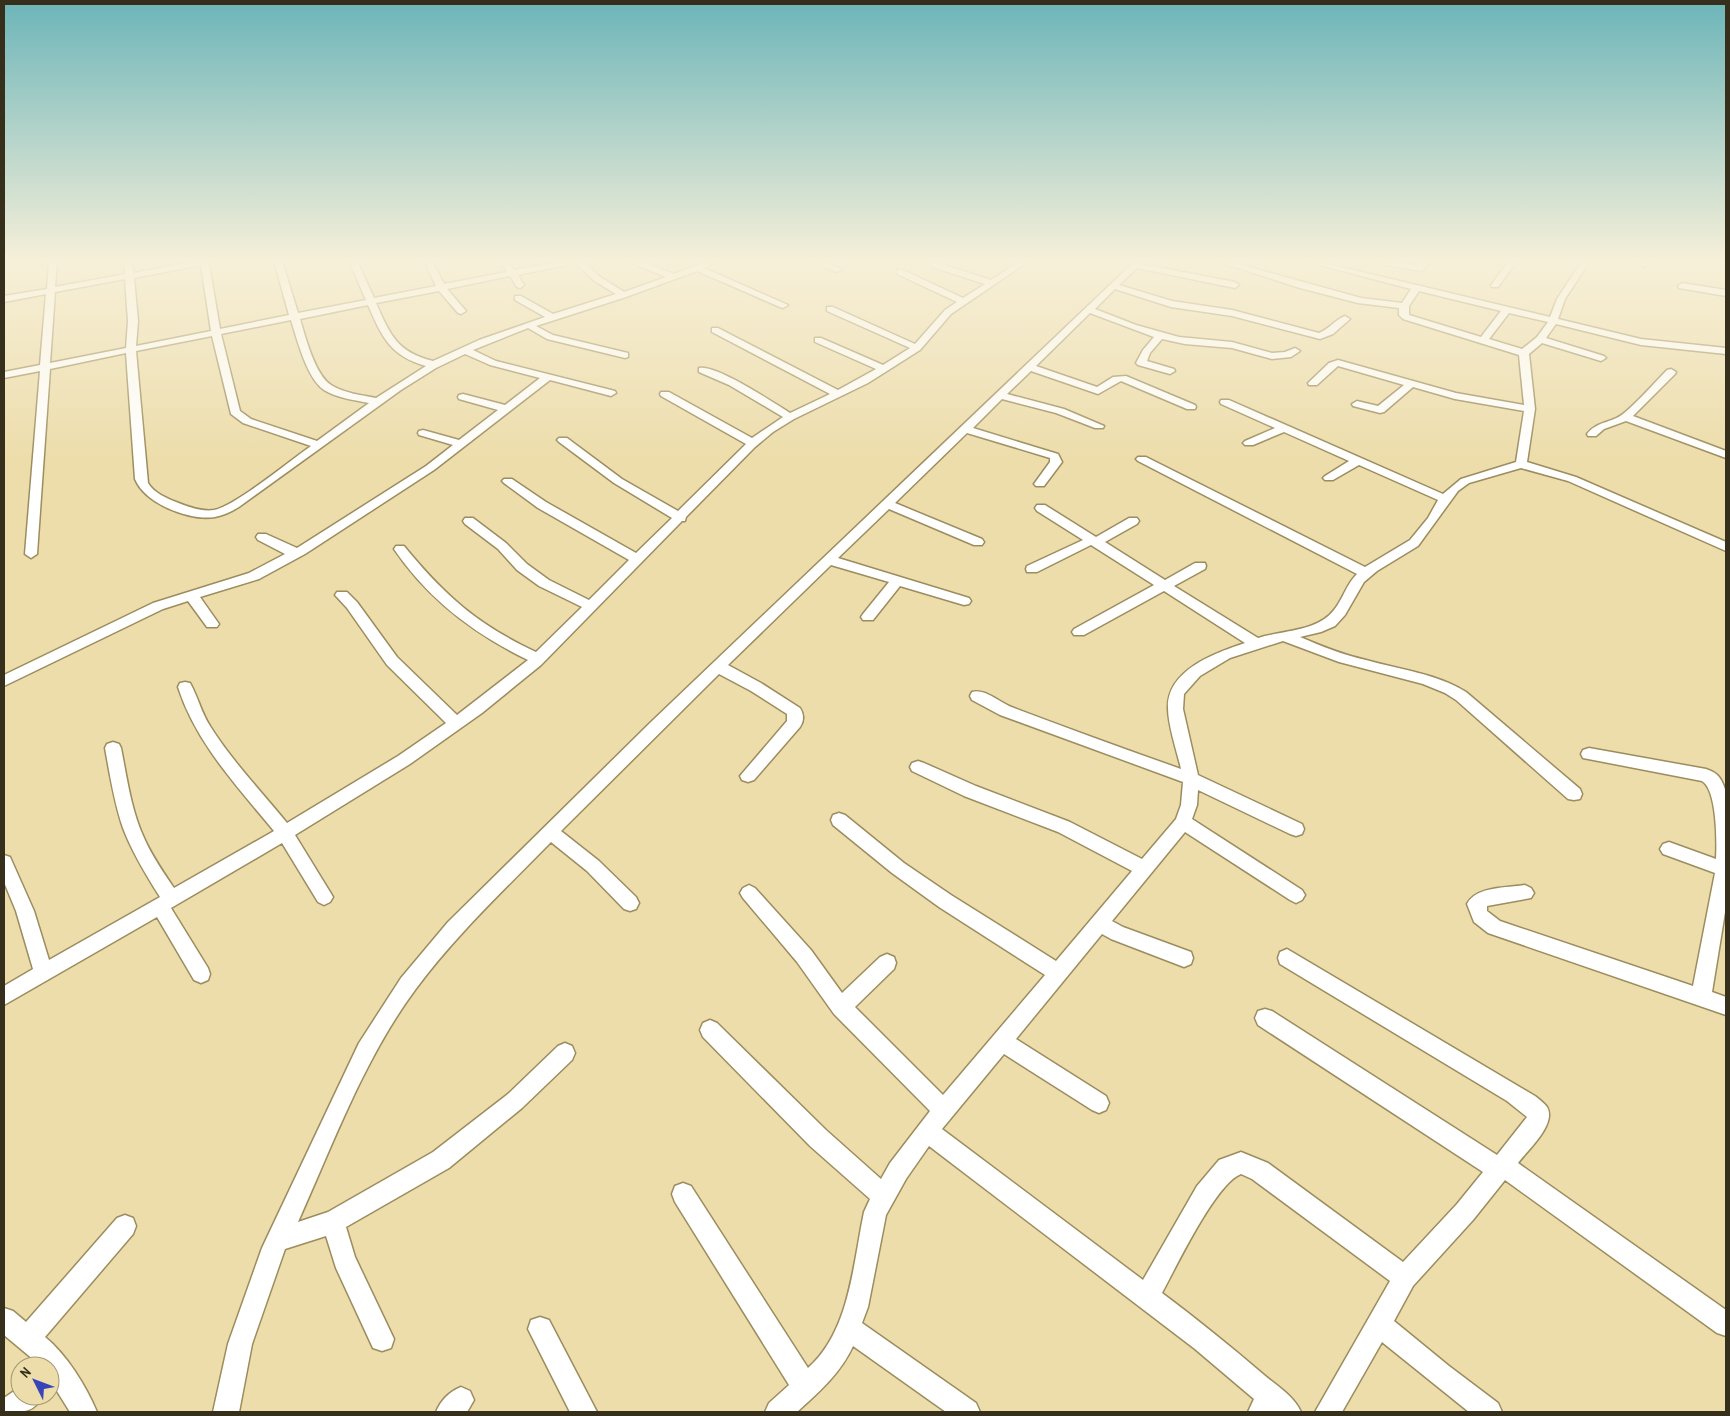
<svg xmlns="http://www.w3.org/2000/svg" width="1730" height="1416" viewBox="0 0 1730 1416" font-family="'Archivo Narrow',sans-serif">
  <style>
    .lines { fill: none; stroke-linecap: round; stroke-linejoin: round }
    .minor-casing { stroke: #9c8c5e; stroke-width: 3 }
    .minor { fill: #fff; fill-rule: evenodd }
  </style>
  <rect width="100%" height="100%" fill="#edddab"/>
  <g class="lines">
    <defs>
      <path id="minor" d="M49,261H57L55,287L125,274L124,261H132L133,273L199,261H214L209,264L220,329L289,315L274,261H282L298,313L366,300L349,261H357L374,298L436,286L424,261H432L444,284L507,272L500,261H508L514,270L564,261H583L599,276L624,292L666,277L632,263L631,261H641L674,274L707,261H717L704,268L788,305L783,308L780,307L697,271L626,297L536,326L553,335L628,353V357L625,358L547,339L528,328L473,350L496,361L615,391L616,393L611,396L550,380L434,470L305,554L259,579L200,597L219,624L217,627H207L188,601L163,609L4,686V675L153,603L249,573L285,554L258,540L256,537L258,534H266L297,548L426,466L453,445L419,435L418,433L419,431L423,430L459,440L498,410L459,399L458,397L459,395L463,394L505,405L540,378L490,365L465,354L436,368L401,390L243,504C235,510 225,515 215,517C190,521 145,504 135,479L126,353L50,369L37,554L31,558L25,554L40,371L4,378V372L40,365L46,294L4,302V296L47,289ZM576,263L593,280L616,294L553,314L521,296H515V300L545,317L479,340L433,361C397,352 390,335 376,303L439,291L458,313L461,314L466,311L447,289L510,276L517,287L520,288L524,285L518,275ZM201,265L211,331L136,346L138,321L134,278ZM125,279L128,321L126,348L50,363L55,292ZM368,305C382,337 390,356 426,366L376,398C361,395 344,393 331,385C315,375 305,336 300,319ZM291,320C297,339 307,379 324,390C337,398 354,400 369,403L317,441L251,419L240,411L221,334ZM212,336L231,414L243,423L311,446C291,460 235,506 214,510C202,512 188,507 176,502C166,498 154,493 148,483L136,351Z
        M812,261H822L843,270L836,272Z
        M1020,261H1029L951,314L920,350L868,383L794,419L773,432L755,447L686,517L685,521H682L541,665L482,713L410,764L295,835L330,892L333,897L330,902L324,905L318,902L282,843L171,908L208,968L210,974L208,980L201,983L194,980L157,917L4,1005V986L33,969L16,911L4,882V855L10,857L34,911L49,960L160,897C146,875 132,852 123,828C114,802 110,775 105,748L107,744L113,742L119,744L121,748C127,778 131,810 144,838C152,856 163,872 174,888L274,831C237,786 196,743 178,687L180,683L185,682L190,683C198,697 201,712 210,726C232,761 261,791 287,823L398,756L446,723L387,665L347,608L335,595L337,592H347L357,602L397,657L457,715L528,660C474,634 428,599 394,549L396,546H404C445,596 478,625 536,652L582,607L539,586L517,570L498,549L465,524L463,521L465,518H473L506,543L527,564L549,580L589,600L629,560L538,508L504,483L502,481L504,479H512L546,502L636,553L672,518L614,483L559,442L557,440L559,438H567L622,479L678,511L746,444L661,396L660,394L661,392H669L752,438L783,417L729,385L699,372V368C716,364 774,403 790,413L830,394L712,332V328H718L838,390L876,369L815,342V338H821L883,365L910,348L827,311V307H833L915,344L945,310L957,302L897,274V270H903L963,298L985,284L932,267V263H938L991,280Z
        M1135,261H1143L1141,264L1235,282L1239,285L1235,288L1137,268L1119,285L1172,301L1232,310L1319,333C1329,329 1335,320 1345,316L1350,319L1333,334L1320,339L1232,316L1171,307L1115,289L1095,309L1136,325L1179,337L1232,342L1272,353L1285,352L1295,348L1300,351L1291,357L1272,359L1232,348L1185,344L1162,339L1150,353L1147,361L1174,369L1175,371L1170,374L1138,365L1136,363L1143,350L1154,337L1090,313L1036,366L1097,387L1113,377L1126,376L1195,405L1196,407L1195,409H1187L1121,381L1098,394L1031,371L1007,394L1064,409L1104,426L1103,428H1095L1056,413L1002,399L973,428L1058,454L1062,462L1044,486H1036L1034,484L1050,462V458L967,433L895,503L982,539L984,542L982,545H974L889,509L838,558L969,598L971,601L969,604L964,605L900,586L873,620H863L861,617L863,614L889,582L831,565L728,665L761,683L800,708C804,714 804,721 800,727L754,780L748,782L742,780L740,776L787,721V714L751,691L719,674L561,831L599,861L636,897L639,903L636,909L630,911L624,909L587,871L551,842C504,890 455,936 415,990C364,1059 333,1144 298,1222L328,1212L433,1152L508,1094L558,1046L565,1043L572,1046L575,1053L572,1060L522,1108L449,1168L346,1227L355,1257L394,1339L391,1348L382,1351L373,1348L336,1268L326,1236L285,1249L252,1344L239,1412H213L228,1344L262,1248L359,1043L401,978L448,922L651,722Z
        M1216,261H1227L1361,298L1402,303L1411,289L1304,261H1316L1550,317L1557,299L1582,261H1590L1565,299L1558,319L1641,339L1726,348V354L1641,345L1556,324L1546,338L1604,356L1606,358L1601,361L1542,343L1529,354L1535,409L1527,462L1576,477L1726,542V551L1568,481L1521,468L1469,483L1458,491L1418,546L1377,571L1364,582L1345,615L1335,626L1321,632L1300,637C1321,646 1343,655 1366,660C1401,670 1435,673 1466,692L1580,789L1582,794L1580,799L1574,800L1568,799L1456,700L1445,693L1423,684L1339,662L1283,641L1230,658L1200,676L1184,694L1183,709L1198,775L1302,824L1304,829L1302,834L1296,836L1290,834L1198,790L1197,805L1192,819L1302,890L1305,895L1302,900L1296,903L1290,900L1185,832L1112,921L1123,927L1191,952L1193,958L1191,964L1184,967L1111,939L1102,934L1016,1039L1106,1096L1109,1103L1106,1110L1099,1113L1092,1110L1004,1054L942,1129L1143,1280L1197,1186L1219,1160L1241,1152L1268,1163L1403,1262L1457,1204L1483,1172L1258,1025L1255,1018L1258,1011L1265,1009L1272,1011L1497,1155L1527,1117L1507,1101L1280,964L1278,958L1280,952L1287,949L1535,1096C1539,1099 1544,1103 1547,1107C1557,1124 1528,1150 1518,1163L1726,1310V1336L1717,1333L1505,1180L1473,1220L1413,1286L1394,1321L1449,1366L1498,1403L1502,1412H1469L1382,1342L1342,1412H1315L1390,1281L1252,1179L1241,1174C1216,1183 1176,1267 1162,1293C1197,1319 1230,1346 1264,1375C1277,1386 1294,1396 1301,1412H1248L1254,1399L1195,1349L929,1146L906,1179L886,1215L868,1307L862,1323L976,1403L980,1412H946L853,1346C841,1373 818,1393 797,1412H765L769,1403L789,1385L675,1202L672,1194L675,1186L683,1183L691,1186L808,1368C850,1331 853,1264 864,1212L870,1199L810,1146L703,1037L700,1030L703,1023L710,1020L717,1023L826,1130L881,1179L890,1163L930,1111L834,1014L797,962L743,898L740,893L743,888L749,885L755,888L811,950L842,993L880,957L887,954L894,957L896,963L894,969L855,1007L943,1095L1045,975L939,907L892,873L833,825L831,820L833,815L839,813L845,815L904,863L951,895L1056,961L1132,871L1058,832L964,796L912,771L910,767L912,763L918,761L924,763L976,786L1070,822L1142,859L1176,819L1181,805L1183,782L1000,715L972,700L970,696L972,692C985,688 1001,704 1014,708C1069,729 1125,749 1181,769C1177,751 1168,726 1168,708C1167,670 1215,653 1245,643L1164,591L1084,635H1074L1072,632L1074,629L1154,585L1091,545L1037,572H1027L1026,569L1027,566L1083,540L1037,511L1035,508L1037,505H1045L1096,537L1129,518H1137L1139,521L1137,524L1105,542L1165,580L1195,563H1205L1206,566L1205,569L1174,586L1258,638C1283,630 1317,632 1334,610C1343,599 1347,583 1357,574L1138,461L1136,459L1138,457H1146L1365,567L1410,540L1428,518L1438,500L1359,465L1333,480H1325L1323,478L1325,476L1349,461L1284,432L1253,445H1245L1243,443L1245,441L1275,428L1221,404L1220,402L1221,400H1229L1443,494L1461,479L1516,462L1524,411L1455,399L1413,387L1384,412L1380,413L1353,406L1352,404L1357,401L1378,406L1404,385L1338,366L1317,385H1309L1308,383L1329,363L1338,360L1456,393L1524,405L1519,355L1403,319L1399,315V308L1358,303L1300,288ZM1419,291L1501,311L1481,337L1409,315V306ZM1509,313L1548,322L1537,337L1522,349L1489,339Z
        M1378,261H1392L1416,265L1422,261H1430L1423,270L1420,271L1382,264Z
        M1509,261H1517L1498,287H1492L1491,285Z
        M1643,261H1651L1644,267L1640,264Z
        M1682,283L1726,290V296L1679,288L1678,286Z
        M1671,369L1676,372L1675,374L1633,416L1726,451V458L1626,421L1604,429L1596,436H1588L1587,434C1597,421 1612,423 1623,414C1639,401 1653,384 1667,370Z
        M1589,748L1706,769C1719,773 1722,780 1726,792V906L1712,992L1726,997V1015L1488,933L1474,922L1467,904C1476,886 1507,888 1525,885L1531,888L1534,893L1531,898L1487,906V911L1500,921L1693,986L1715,873L1663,854L1660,849L1663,844L1669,842L1716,859C1717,841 1717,790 1702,781L1583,758L1581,754L1583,750Z
        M125,1215L133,1218L136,1226L133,1234L45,1337C67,1355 86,1386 97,1412H70L50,1380V1366H39L34,1360L4,1335V1308L13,1311L26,1322L117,1218Z
        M540,1317L549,1320L597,1412H570L528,1329L531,1320Z
        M20,1387V1396H42C34,1414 21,1412 4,1412V1398Z
        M461,1387L470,1391L474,1400L467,1412H436C441,1400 449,1392 461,1387Z"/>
    </defs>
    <use href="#minor" class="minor-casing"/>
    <use href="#minor" class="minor"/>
  </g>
  <linearGradient id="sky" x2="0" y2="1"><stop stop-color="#6cb5b9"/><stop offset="0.57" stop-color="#f7f0d9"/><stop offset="1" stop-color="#f7f0d9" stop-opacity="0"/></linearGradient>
  <rect width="1730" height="459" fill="url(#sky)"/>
  <rect width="1730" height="1416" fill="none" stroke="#352f1b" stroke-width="10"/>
  <g transform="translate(35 1381) rotate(312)"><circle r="24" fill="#edddab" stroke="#a39771"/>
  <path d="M0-4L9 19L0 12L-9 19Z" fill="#3845b8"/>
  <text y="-8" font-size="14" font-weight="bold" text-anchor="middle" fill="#352f1b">N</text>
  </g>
</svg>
